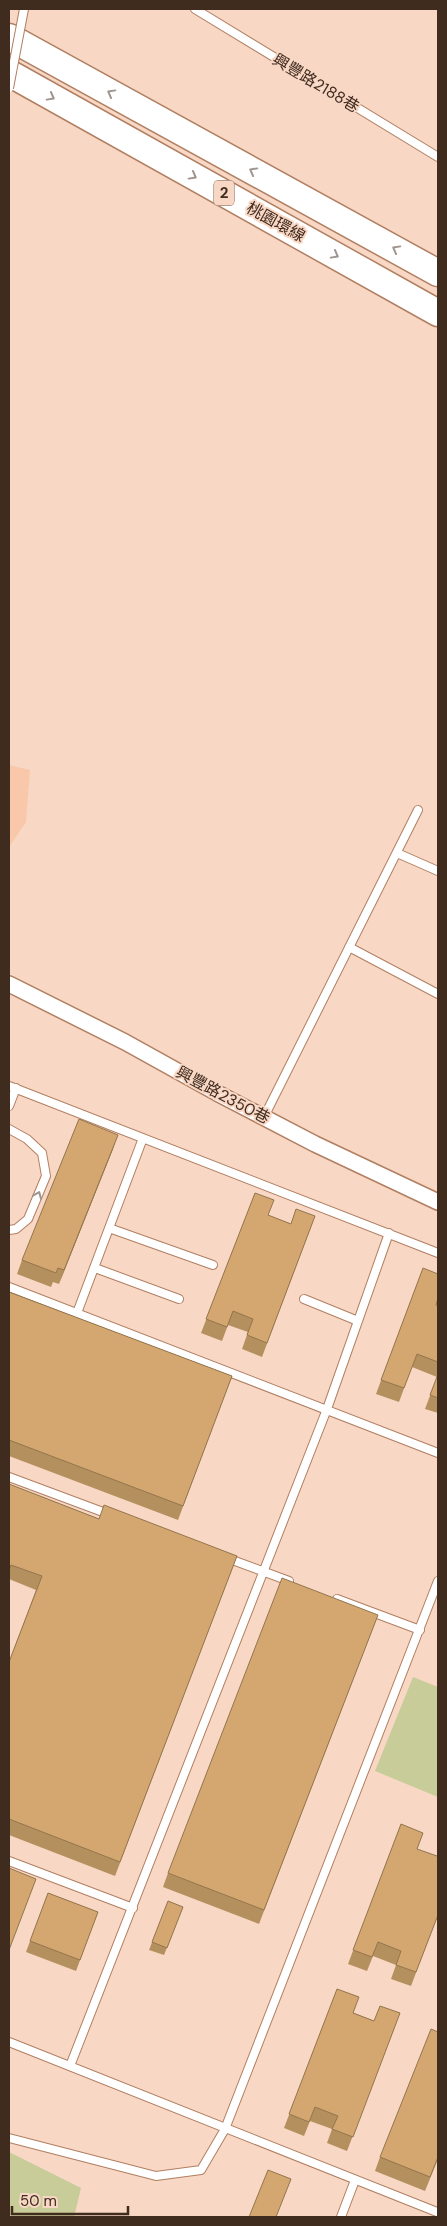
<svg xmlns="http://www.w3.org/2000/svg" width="447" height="2226" viewBox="0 0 447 2226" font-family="'DM Sans','Noto Sans TC',sans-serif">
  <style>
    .built { fill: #f9c8ab }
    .green { fill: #c8cc99 }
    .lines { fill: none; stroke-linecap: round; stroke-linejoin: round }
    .lane-casing { stroke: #b17f61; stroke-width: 10 }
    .street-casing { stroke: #b17f61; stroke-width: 18 }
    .highway-casing { stroke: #b17f61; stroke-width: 29 }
    .lane { stroke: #fff; stroke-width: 8 }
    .street { stroke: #fff; stroke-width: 15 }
    .highway { stroke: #fff; stroke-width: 26 }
    .lane-bridge-casing { stroke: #b17f61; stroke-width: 10; stroke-linecap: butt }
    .lane-bridge { stroke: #fff; stroke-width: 8 }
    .wall { fill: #b5905f }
    .shaded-wall { fill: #94754e }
    .building { fill: #d3a76f; stroke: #94754e }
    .oneway { stroke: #a0958f }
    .labels { text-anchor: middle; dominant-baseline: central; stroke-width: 4; stroke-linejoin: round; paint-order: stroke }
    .shield { fill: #f8d7c4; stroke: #775f50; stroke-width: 1 }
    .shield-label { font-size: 15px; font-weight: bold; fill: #402b1f }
    .street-label { font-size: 16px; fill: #402b1f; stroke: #f8d7c4 }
  </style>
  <rect width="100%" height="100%" fill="#f8d7c4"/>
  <path class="built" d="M9,765L30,770L26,822L9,847Z"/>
  <path class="green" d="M413,1677L438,1687V1797L375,1771Z
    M9,2152L81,2188L74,2217H9Z"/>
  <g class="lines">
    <defs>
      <path id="lane" d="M195,9L438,157
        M397,853L438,871
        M349,947L438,994
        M9,1086L438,1253
        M9,1106L16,1088
        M264,1117L418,810
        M9,1129L27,1139L42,1153L46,1176L28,1219L16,1229L9,1230
        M109,1228L213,1265
        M95,1268L179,1299
        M9,1287L438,1453
        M304,1299L358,1321
        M77,1313L143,1138
        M9,1477L111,1515
        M227,1558L289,1581
        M337,1599L420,1630
        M9,1861L133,1908
        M9,2042L437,2212
        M70,2066L327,1409L389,1233
        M9,2138L156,2176L201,2170L225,2129L438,1581
        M341,2217L355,2180"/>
      <path id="street" d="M9,984L125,1042L217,1093L315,1144L438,1202"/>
      <path id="highway" d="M9,37L438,273
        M9,73L438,313"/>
    </defs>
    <use href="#lane" class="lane-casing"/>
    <use href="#street" class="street-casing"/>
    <use href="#highway" class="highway-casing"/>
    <use href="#lane" class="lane"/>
    <use href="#street" class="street"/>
    <use href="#highway" class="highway"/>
    <defs>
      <path id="lane-bridge" d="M9,88L24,9"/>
    </defs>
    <use href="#lane-bridge" class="lane-bridge-casing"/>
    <use href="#lane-bridge" class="lane-bridge"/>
  </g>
  <path class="wall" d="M113,1149L59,1284L53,1282L51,1287L17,1274L22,1260Z
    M255,1193L268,1215L291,1224L315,1216L262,1357L242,1349L248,1332L228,1325L222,1341L201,1333Z
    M423,1268L436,1305L438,1306V1413L425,1409L437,1377L412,1367L399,1402L376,1394Z
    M9,1292L232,1376L178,1520L9,1456Z
    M9,1484L99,1519L237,1556L115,1876L9,1835V1662L36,1590L9,1579Z
    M373,1628L259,1924L163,1887L168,1873Z
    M401,1824L417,1849L438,1915L411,1986L391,1979L396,1965L373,1956L367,1971L348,1964Z
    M48,1893L98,1912L76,1971L26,1952Z
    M168,1901L183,1907L164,1955L149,1950Z
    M337,1989L354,2013L374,2021L400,2013L347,2151L327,2143L332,2129L310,2121L304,2136L284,2128Z
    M380,2157L438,2159L425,2191L375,2171Z"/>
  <path class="shaded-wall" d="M118,1135L113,1149L59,1284L64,1270Z"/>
  <path class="building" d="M79,1119L118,1135L64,1270L58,1268L56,1273L22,1260Z
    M255,1193L274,1200L268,1215L291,1224L296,1209L315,1216L267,1343L247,1335L253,1319L233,1311L227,1327L206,1319Z
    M423,1268L438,1274V1298L436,1305L438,1306V1362L417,1354L404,1388L381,1380Z
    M9,1292L232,1376L183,1506L9,1440Z
    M438,1374V1398L430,1395Z
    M9,1484L99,1519L104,1505L237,1556L120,1862L9,1819V1662L42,1576L11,1565L9,1571Z
    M282,1578L378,1615L264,1910L168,1873Z
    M401,1824L423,1833L417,1849L437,1856L438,1854V1915L416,1972L396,1965L401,1951L378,1942L372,1957L353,1950Z
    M9,1868L36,1879L9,1950Z
    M48,1893L98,1912L80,1960L30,1941Z
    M168,1901L183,1907L167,1948L152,1942Z
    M337,1989L359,1997L353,2013L374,2021L380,2006L400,2013L353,2137L332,2129L338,2116L315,2107L309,2122L289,2114Z
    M431,2029L438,2032V2157L430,2177L380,2157Z
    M268,2170L291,2179L276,2217H249Z"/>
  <defs><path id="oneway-chevron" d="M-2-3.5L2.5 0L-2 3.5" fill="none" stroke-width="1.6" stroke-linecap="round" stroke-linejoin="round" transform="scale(1.25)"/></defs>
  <g class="oneway">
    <use href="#oneway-chevron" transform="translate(111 93) rotate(-151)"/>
    <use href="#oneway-chevron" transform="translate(51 97) rotate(29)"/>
    <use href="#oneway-chevron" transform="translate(253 171) rotate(-151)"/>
    <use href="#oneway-chevron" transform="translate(193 176) rotate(29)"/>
    <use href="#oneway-chevron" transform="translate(396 249) rotate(-151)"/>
    <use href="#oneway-chevron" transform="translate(335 255) rotate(29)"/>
    <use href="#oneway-chevron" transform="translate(38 1195) rotate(-67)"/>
  </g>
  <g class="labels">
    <rect class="shield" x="214" y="180.5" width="20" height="25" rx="4"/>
    <g class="shield-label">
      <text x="224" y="193">2</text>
    </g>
    <g class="street-label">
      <text transform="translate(316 83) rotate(31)">興豐路2188巷</text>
      <text transform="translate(276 222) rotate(29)">桃園環線</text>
      <text transform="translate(223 1095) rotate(28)">興豐路2350巷</text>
    </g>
  </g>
  <rect width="447" height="2226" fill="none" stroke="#402b1f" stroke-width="20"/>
  <path d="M12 2206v8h116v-8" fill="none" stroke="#402b1f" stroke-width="2.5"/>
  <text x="20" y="2206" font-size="15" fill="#402b1f" stroke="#f8d7c4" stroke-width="4" paint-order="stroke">50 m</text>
</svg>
